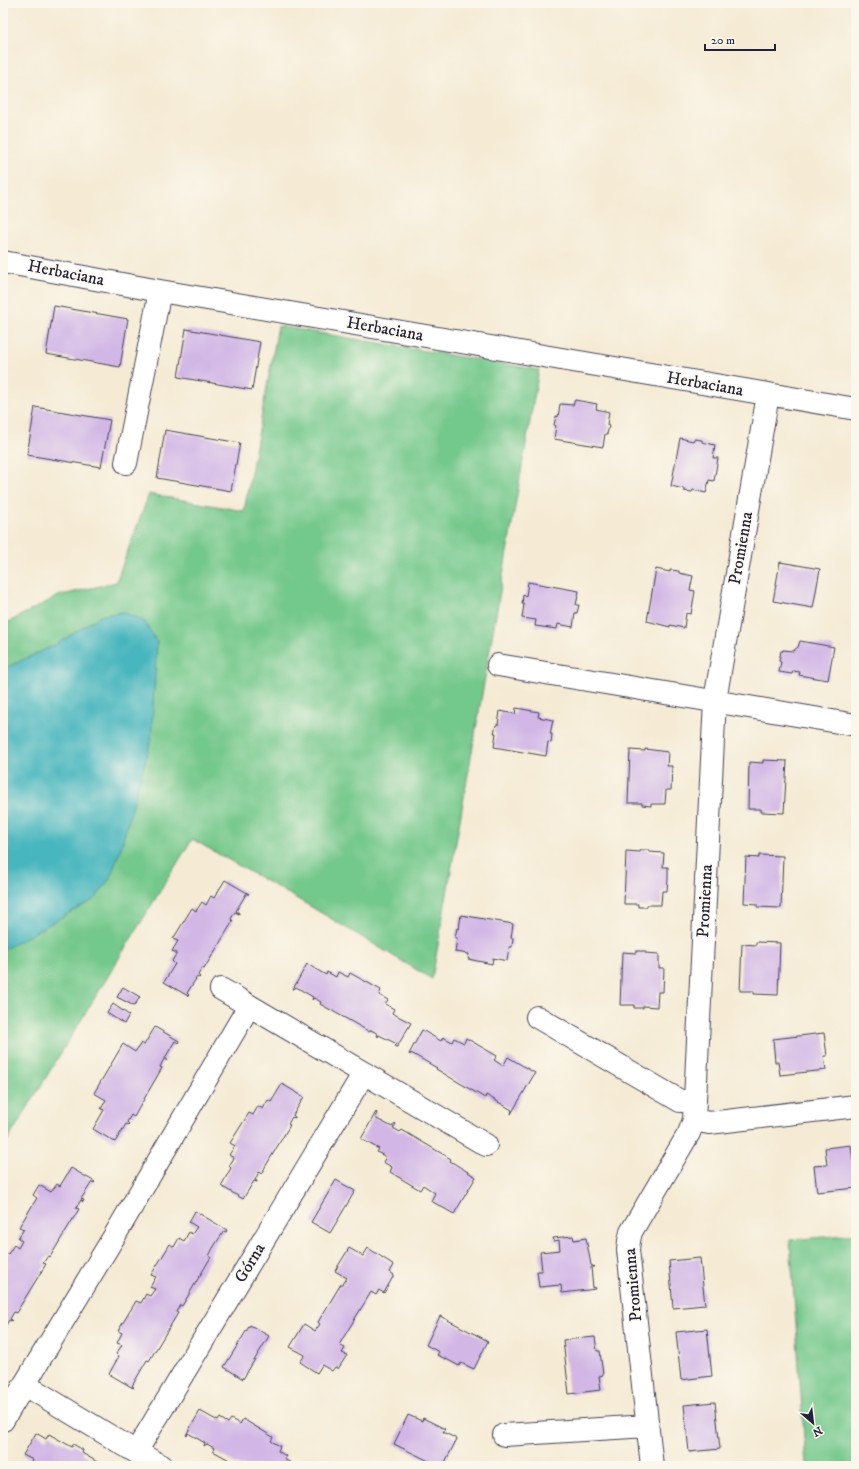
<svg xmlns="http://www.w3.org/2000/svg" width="859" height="1469" viewBox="0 0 859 1469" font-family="'IM FELL DW Pica',serif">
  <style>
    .green { fill: #73c88b; stroke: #4a7563 }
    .water { fill: #46b6be; stroke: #346c7c }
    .building { fill: #d2b7e6 }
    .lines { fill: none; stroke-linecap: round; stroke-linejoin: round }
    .minor-casing { stroke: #424052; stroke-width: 24 }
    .minor { stroke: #fff; stroke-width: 22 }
    .labels { text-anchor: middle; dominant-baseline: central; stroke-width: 3.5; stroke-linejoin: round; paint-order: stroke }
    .street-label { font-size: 17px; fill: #22223b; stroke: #fbf7ec }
  </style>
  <rect width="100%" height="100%" fill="#fbf7ec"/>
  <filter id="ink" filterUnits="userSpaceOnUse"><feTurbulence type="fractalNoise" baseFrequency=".025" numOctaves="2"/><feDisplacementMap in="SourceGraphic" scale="8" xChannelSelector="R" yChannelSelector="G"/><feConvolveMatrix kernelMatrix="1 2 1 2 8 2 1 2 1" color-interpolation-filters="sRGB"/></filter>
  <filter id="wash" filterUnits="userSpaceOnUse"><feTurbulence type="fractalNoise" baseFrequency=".012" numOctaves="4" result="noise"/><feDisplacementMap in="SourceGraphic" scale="16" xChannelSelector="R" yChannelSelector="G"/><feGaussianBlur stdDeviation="0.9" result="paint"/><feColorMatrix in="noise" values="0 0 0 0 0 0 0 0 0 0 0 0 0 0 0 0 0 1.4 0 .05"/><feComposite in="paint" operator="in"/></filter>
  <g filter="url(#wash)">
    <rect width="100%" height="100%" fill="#f5ebd5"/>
    <path class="green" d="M278,326L539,370L432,979L308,905L192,839L4,1146L3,625L58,596L116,582L149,494L244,511Z
      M856,1234V1466H806L790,1240Z"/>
    <path class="water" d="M123,612L145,622L157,642L151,740L120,851L110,878L95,899L3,950V669L57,644L100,616Z"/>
    <g id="blocks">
      <path class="building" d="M54,306L128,319L120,367L46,354Z
        M186,329L260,342L252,390L178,377Z
        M3,400L7,405L4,420H3Z
        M575,400L597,404L596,409L609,412L607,425L609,426L607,434H605L603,447L554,439L556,426L554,425L556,416L558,417L560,404L573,405Z
        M35,407L110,420L101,467L27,455Z
        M165,430L240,443L231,491L157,478Z
        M680,438L693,441L694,439L702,440V442L715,445L713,458H718L714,481L709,480L706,493L693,490L692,492L684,491V489L671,486Z
        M780,562L820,569L813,608L773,601Z
        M656,569L670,572V570L679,571V573L693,576L690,590L695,591L693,603L691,614L686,613L684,628L670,625V627L647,621Z
        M528,582L579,591L576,605H579L577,613H575L573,627L558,624L557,629L535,626L536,620L522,618L524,604H522L523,595L526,596Z
        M800,641L834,647L828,680L799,675L800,672L793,671L792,674L779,672L781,662L779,661L781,651H783V650L793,651L798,647Z
        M516,708L539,712L538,717L553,720L550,734H552L551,743L548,742L546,756L494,747L496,733H494L496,725H498L500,711L515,714Z
        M645,749L668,752L667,766H672L671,790H666L665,804H651V806L642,805V803H628L630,750L645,751Z
        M763,760L787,761L784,813L761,812V809H748L749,762L763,763Z
        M641,850H649V852L664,853L663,867H668V879L667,891H662L661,905H647V907H638V904H624L626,851L640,852Z
        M759,855L783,856L781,908L757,907V904L744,903L746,857L759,858Z
        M225,880L249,894H246L236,911L239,913V914L235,912L231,919L233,921L204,969L202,968L198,975L200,977L199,978L197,977L187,993L189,995L188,996L164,982L175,964L172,961L177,953L172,951L178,941L173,939L192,908L196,911L202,902L206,905L211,896L214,898Z
        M461,915L513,924L511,938H513L512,947H509L507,961L493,958L492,964L468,959L469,954L455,952L457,938H455L457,928L459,929Z
        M756,942L780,943L778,995L754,994V991H740L742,944L756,945Z
        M636,951H645V953L659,954V968H664L663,992H658L657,1007L643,1006V1008H634V1005H620L622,952L636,953Z
        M307,964L326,975L327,972L336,977L338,972L348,977L350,973L381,990L379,995L388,1000L385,1004L394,1009L392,1013L411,1023L397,1047L395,1046L397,1044L379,1035L378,1037L377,1036L378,1034L371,1030L370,1032L320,1004L321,1002L314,998L312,1000L313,997L296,987L294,989H293Z
        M123,987L140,997L134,1006L117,997Z
        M113,1004L129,1015L124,1024L107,1013Z
        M155,1027L179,1041L178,1043L175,1041L165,1058L167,1059V1061L164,1059L160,1067L162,1068L148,1092L134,1117L131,1115L127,1122L129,1124L128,1125L126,1124L115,1142L93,1129L104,1110L101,1109L106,1100L94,1093L123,1044L135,1052L141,1043L144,1045Z
        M422,1030L441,1041L443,1037L452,1042L454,1038L464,1043L466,1038L497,1056L494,1060L503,1066L508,1057L535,1073L511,1114L512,1110L486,1095L485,1098L436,1069L437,1068L411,1053L410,1055L409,1054Z
        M824,1033L827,1056H824L826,1070L780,1075L778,1062H775L773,1039Z
        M282,1084L304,1097L293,1115L295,1117V1118L292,1117L288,1124L290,1125L261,1174L259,1172L255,1180L257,1181V1182L254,1181L243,1199L221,1186L231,1168L229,1166L234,1158L229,1155L235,1146L230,1143L249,1113L253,1115L258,1106L263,1109L268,1100L271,1102Z
        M376,1112L377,1113L375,1118L392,1127L395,1123L396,1124L393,1128L400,1132L402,1130L451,1159L450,1161L476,1177L454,1214L431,1201L435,1193L423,1185L420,1190L390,1172L392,1167L383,1162L386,1157L377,1152L379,1149L361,1139Z
        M851,1145L853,1161H856V1188L817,1192L814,1166L827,1165L825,1148Z
        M71,1168L95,1182L94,1183L92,1182L81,1199L84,1200L83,1202L81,1200L76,1208L79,1209L50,1257L48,1256L43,1263L46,1264L16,1313L14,1312L10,1319L12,1320L11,1321L9,1320L3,1330V1253L4,1252L8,1254L14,1245L18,1248L22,1241L18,1238L24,1229L19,1227L37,1198L33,1195L39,1185L51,1192L57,1184L60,1186Z
        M336,1180L355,1191L330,1233L311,1222Z
        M195,1211L227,1230L226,1232L224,1231L213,1248L209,1256L211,1257L182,1306L180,1305L176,1312L178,1313L149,1361L147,1360L132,1386L134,1387L133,1388L109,1374L119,1356L116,1354L122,1345L117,1343L122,1333L118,1331L136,1301L141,1303L146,1294L150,1296L155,1289L150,1287L156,1277L151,1275L170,1244L174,1247L179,1238L184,1241L189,1232L192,1234L197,1227L189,1222Z
        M573,1236L574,1240L586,1238L591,1265L593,1266L594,1267H591L593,1288L595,1287L596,1289L562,1293L561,1285L539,1287L537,1271H542L540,1252L560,1250L559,1240L554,1241L553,1238Z
        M349,1248L363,1256L368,1248L394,1265L390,1272L394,1275L384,1293L379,1290L376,1295L371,1292L339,1345L345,1348L342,1353L347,1355L338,1369L335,1367L332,1371L322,1365L317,1373L300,1362L305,1355L290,1347L304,1324L315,1331L320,1324L318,1322L341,1284H343L347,1278L335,1271Z
        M700,1258L705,1305L673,1308L669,1261Z
        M440,1316L488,1341L474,1369L461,1363L459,1366L448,1360L437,1355L439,1352L426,1345Z
        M250,1325L269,1336L243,1379L224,1367Z
        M707,1329L712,1376L681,1380L676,1332Z
        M595,1337L597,1351H600L603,1375L599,1376L601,1390L569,1394L563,1340Z
        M715,1402L720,1449L689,1452L684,1405Z
        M200,1411L218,1421L220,1418L228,1423L231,1419L240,1424L243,1419L273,1437L271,1441L280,1446L278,1451L286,1456L284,1459L296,1466H240L213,1451L214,1448L207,1444L204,1446L205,1443L188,1433L187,1436L186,1435Z
        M408,1415L422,1421L423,1418L445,1429L443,1432L457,1439L443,1466H439L394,1444Z
        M36,1433L46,1439L49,1434L72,1447L73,1444L83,1450L82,1453L104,1466H32L31,1465L33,1460L23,1455Z"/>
    </g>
  </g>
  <g filter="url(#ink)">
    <use href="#blocks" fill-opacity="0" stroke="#424052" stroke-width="1"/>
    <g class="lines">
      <defs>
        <path id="minor" d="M3,262L160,291L856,409
          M126,463L160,291
          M498,665L856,725
          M221,989L486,1145
          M537,1017L680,1101H695
          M694,1120L709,1123L856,1106
          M24,1386L37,1392L136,1452L364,1073
          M3,1420L115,1235L249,1006
          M504,1435L647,1426
          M136,1452L162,1466
          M652,1466L628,1250L629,1241L631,1232L689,1133L694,1120L715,700L768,395"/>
      </defs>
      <use href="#minor" class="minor-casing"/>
      <use href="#minor" class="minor"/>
    </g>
  </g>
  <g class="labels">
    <g class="street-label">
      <text transform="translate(66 273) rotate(11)">Herbaciana</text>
      <text transform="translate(385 329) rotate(10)">Herbaciana</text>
      <text transform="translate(705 384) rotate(10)">Herbaciana</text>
      <text transform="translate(741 548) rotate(-80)">Promienna</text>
      <text transform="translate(705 901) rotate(-87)">Promienna</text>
      <text transform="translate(250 1263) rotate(-59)">Górna</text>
      <text transform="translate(633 1285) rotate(-95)">Promienna</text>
    </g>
  </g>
  <rect width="859" height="1469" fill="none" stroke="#fbf7ec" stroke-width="16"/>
  <g transform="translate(813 1423) rotate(152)" stroke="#fbf7ec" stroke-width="3" paint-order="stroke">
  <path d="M0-3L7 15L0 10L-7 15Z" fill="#22223b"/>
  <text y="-6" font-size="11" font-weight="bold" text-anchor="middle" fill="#22223b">N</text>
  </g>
  <path d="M705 44v6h70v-6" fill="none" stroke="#22223b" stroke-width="2"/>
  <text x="711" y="44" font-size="12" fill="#22223b" stroke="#fbf7ec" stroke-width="3" paint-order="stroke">20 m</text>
</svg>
